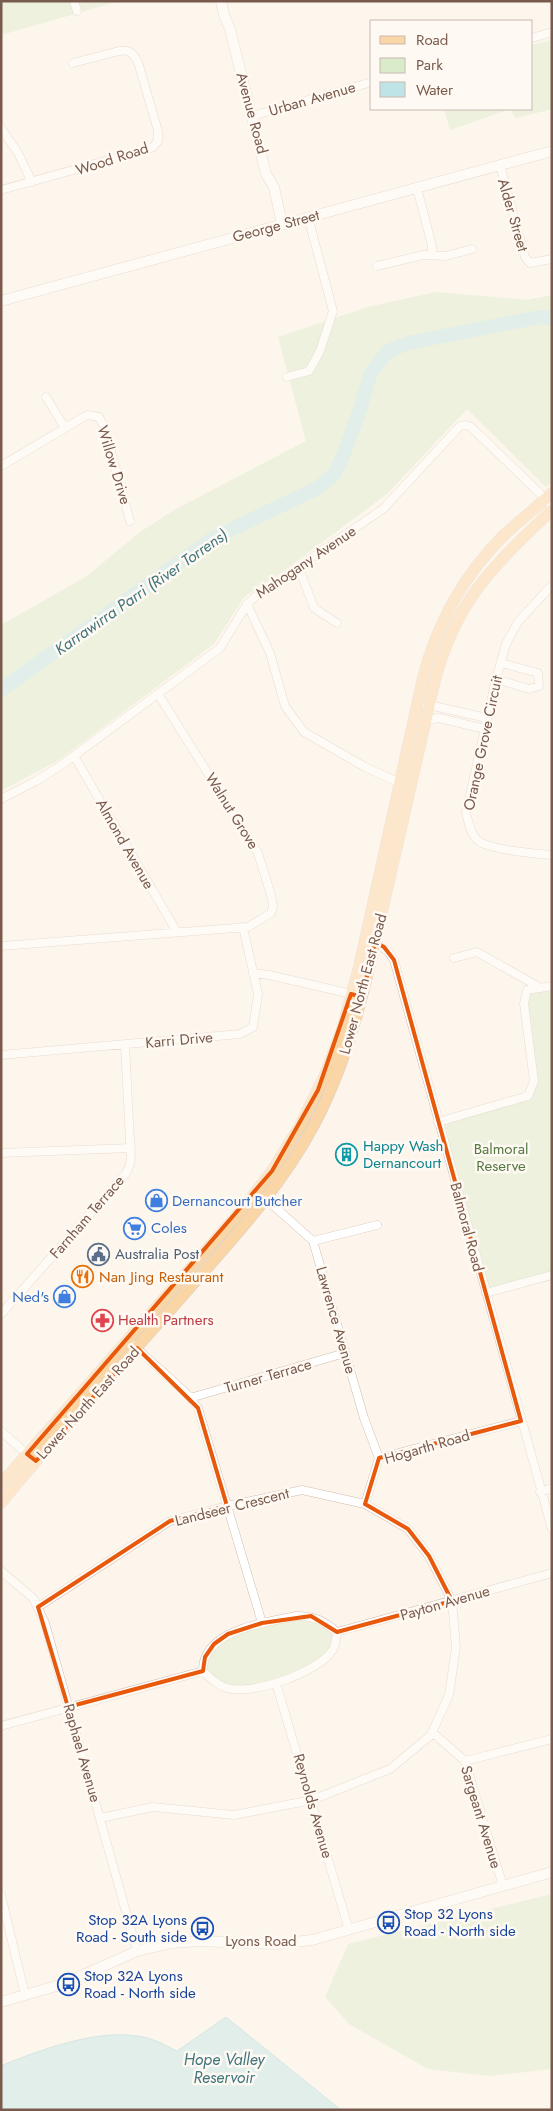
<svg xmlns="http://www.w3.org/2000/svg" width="553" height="2111" viewBox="0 0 553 2111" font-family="Jost,sans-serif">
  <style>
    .green { fill: #d9ebc9 }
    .water { fill: #bfe4e7; stroke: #a5d4d9 }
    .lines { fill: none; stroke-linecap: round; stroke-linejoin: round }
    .river { stroke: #bfe4e7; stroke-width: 14 }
    .street-casing { stroke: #d0bdb0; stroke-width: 9 }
    .secondary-casing { stroke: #d5bfb0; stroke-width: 11 }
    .primary-casing { stroke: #d9d1cd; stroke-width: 12 }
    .street { stroke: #fff; stroke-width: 8 }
    .secondary { stroke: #fff; stroke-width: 10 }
    .primary { stroke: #fad6a6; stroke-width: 11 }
    .marked { fill: none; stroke: #e8590c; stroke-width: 4; stroke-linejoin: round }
    .labels { text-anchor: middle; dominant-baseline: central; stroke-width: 5; stroke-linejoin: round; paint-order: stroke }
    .street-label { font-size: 15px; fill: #795b4d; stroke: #fff9f3 }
    .culture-label { font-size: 15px; fill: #0d838f; stroke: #fff9f3; text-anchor: start }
    .park-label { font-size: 15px; fill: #557942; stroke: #fff9f3 }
    .shop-label { font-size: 15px; fill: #366cbe; stroke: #fff9f3; text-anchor: start }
    .service-label { font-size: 15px; fill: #4e5e75; stroke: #fff9f3; text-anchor: start }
    .food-label { font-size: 15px; fill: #c56008; stroke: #fff9f3; text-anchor: start }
    .health-label { font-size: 15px; fill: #be3a42; stroke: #fff9f3; text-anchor: start }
    .transit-label { font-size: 15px; fill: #164399; stroke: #fff9f3; text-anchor: start }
    .water-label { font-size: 16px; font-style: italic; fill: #40767d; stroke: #fff9f3 }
  </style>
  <rect width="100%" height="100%" fill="#fdf5ec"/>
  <path class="green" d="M1,1H120L1,35Z
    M552,40V109L516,118L510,109L450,130L444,109H532V45Z
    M436,292L527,300L552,295V481L546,487L467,409L387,494L286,569L244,597L214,644L59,760L1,791V625L87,576L140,532L176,509L306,441L278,337L368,307Z
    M552,986V1275L486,1293L438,1122L528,1096L534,1081L524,1004L527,990Z
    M311,1616L337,1632L323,1661L276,1683L228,1689L203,1671L205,1657L228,1634Z
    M552,1894V2069L490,2076L428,2069L349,2024L325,1997L348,1944Z"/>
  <path class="water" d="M528,315H552V323L538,322L498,326Z
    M226,2017L341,2110H1V2066L3,2065C45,2048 112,2023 156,2041C163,2043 170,2048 177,2051Z"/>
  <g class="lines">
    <path class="river" d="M1,690L215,537L318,488L334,474L343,456L358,415L371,373L388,351L408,343L540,317L552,318"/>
    <defs>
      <path id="street" d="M74,1L77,11
        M532,38L552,32
        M252,116L372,82
        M1,128L18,153L32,182
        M500,165L525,257L530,263L552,259
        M417,188L432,246V254
        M1,190L145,150L153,147L158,141V131L138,62C133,53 129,49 119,51L73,63
        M377,266L423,255L446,256L472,249
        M287,377L309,371L320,351L333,311L308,217
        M46,397L65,428
        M1,466L87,415L99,417L104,426L130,521
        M299,568L314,608L337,623
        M552,585L518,622L506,644L496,679L466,813C469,824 471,838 482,843C496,850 536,854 552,855
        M247,604L270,653L285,706L304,732L365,767L402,784
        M496,679L529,689L539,686L538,673L501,663
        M427,706L429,705L487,718
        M425,720L439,718L485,729
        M74,756L177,932
        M1,799L36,781L63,764L220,648L247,604L256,596L383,509L460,426L465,425L471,427L552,505
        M372,941L388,951L394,960L552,1529
        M1,946L248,927L271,913L273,906L271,895L258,853L158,694
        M454,958L477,952L539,987
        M253,973L269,975L356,995
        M1,1055L240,1034L253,1027L258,994L243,927
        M438,1122L528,1096L534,1081L524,1004L527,990L552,986
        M1,1153L131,1148
        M266,1199L313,1241L364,1418L379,1458
        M313,1241L377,1225
        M486,1293L552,1275
        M1,1314L127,1172L131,1160L125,1045
        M133,1345L186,1393L198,1408L262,1623
        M190,1398L345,1353
        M1,1431L29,1456
        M540,1492L552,1488
        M365,1504L379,1458L521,1421
        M1,1571L33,1598L45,1623L137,1951
        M38,1607L170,1521L227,1506L302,1490L365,1504L408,1529L429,1556L452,1601L456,1647L449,1695L431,1735L390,1769L312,1800L234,1815L153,1807L100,1818
        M296,1616C315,1616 322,1620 337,1632C336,1638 336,1646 332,1651C318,1672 252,1696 227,1688C217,1685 210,1678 203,1671C203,1666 204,1660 206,1656C219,1628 268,1622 296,1616Z
        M337,1632L552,1573
        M276,1683L349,1930
        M1,1726L203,1671
        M432,1732L465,1761L503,1886
        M465,1761L552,1739
        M1,1895L25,1995"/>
      <path id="secondary" d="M221,1L224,15L230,29L266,174L274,187L282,224
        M1,301L552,151
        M1,2002L63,1984L137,1951L172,1943L199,1941L276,1944L312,1940L552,1872"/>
      <path id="primary" d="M1,1484L240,1212L272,1171L301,1124L325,1075L342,1030L359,967L423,678C437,624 463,576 503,536C519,521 536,508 552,493
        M1,1503C62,1428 129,1357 193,1284C237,1234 282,1185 314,1125C351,1055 367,979 384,903C401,830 417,757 434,684C455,601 492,567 552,510"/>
    </defs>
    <use href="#street" class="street-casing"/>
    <use href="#secondary" class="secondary-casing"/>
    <use href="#primary" class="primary-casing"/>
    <use href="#street" class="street"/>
    <use href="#secondary" class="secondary"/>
    <use href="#primary" class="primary"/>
  </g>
  <path d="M0 0H553V2111H0ZM375,942L384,947L394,960L521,1421L379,1458L365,1504L408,1529L429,1556L452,1601L337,1632L311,1616L262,1623L228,1634L214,1644L205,1657L203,1671L68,1707L38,1607L170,1521L227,1506L198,1408L137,1348L36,1461L27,1454L272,1171L318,1090L351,994L362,997Z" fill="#fdf5ec" fill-opacity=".55" fill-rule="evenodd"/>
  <path class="marked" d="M375,942L384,947L394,960L521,1421L379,1458L365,1504L408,1529L429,1556L452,1601L337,1632L311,1616L262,1623L228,1634L214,1644L205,1657L203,1671L68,1707L38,1607L170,1521L227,1506L198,1408L137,1348L36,1461L27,1454L272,1171L318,1090L351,994L362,997Z"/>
  <defs>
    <symbol id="building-ring" viewBox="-11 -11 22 22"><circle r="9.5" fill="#fff9f3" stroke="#0f9aa8" stroke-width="1.5"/><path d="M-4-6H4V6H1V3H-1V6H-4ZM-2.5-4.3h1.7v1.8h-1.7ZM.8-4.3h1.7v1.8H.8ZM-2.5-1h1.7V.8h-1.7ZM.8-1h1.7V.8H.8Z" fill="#0f9aa8"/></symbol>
    <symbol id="shop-ring" viewBox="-11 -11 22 22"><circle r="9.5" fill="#fff9f3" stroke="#3f7fe0" stroke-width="1.5"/><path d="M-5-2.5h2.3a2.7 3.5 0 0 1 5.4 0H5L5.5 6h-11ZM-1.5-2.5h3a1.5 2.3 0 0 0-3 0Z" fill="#3f7fe0"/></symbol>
    <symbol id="supermarket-ring" viewBox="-11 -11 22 22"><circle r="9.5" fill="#fff9f3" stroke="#3f7fe0" stroke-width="1.5"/><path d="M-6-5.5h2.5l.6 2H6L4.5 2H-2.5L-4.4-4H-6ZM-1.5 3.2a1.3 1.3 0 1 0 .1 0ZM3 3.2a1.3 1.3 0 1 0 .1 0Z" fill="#3f7fe0"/></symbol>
    <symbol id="civic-ring" viewBox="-11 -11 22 22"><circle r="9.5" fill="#fff9f3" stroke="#5c6f8a" stroke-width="1.5"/><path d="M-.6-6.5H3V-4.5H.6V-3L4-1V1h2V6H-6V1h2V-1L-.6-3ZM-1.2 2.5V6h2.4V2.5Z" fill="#5c6f8a"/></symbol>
    <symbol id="restaurant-ring" viewBox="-11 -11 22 22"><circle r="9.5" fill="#fff9f3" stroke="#e8710a" stroke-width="1.5"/><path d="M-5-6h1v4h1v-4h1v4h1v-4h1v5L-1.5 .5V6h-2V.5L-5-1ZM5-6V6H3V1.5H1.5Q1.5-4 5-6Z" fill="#e8710a"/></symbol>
    <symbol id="pharmacy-ring" viewBox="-11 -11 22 22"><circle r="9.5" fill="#fff9f3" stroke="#e0444e" stroke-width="1.5"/><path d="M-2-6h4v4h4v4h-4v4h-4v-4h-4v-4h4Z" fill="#e0444e"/></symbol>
    <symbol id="bus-ring" viewBox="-11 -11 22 22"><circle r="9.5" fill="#fff9f3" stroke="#1a4fb4" stroke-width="1.5"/><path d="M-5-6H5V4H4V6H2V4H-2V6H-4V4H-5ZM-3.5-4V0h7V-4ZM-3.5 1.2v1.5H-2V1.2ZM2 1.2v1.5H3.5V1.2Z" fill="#1a4fb4"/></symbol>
  </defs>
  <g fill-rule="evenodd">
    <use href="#building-ring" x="334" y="1142" width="25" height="25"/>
    <use href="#shop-ring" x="144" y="1188" width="25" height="25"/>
    <use href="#supermarket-ring" x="122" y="1216" width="25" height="25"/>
    <use href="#civic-ring" x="86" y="1242" width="25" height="25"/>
    <use href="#restaurant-ring" x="70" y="1264" width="25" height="25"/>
    <use href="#shop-ring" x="52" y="1284" width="25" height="25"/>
    <use href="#pharmacy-ring" x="90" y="1308" width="25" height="25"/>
    <use href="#bus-ring" x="376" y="1910" width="25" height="25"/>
    <use href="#bus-ring" x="190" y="1916" width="25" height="25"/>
    <use href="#bus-ring" x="56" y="1972" width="25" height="25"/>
  </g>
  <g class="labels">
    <g class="street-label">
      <text transform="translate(312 99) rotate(-16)">Urban Avenue</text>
      <text transform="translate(252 113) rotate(75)">Avenue Road</text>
      <text transform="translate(112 159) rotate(-18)">Wood Road</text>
      <text transform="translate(513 215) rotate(74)">Alder Street</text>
      <text transform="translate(276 226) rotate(-15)">George Street</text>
      <text transform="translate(114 465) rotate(73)">Willow Drive</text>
      <text transform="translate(306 562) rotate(-34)">Mahogany Avenue</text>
      <text transform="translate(483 743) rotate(-78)">Orange Grove Circuit</text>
      <text transform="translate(232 811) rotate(58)">Walnut Grove</text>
      <text transform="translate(125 844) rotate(60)">Almond Avenue</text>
      <text transform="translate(363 984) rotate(-75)">Lower North East Road</text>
      <text transform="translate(179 1040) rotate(-5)">Karri Drive</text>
      <text transform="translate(87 1217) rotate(-49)">Farnham Terrace</text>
      <text transform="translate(467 1227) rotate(75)">Balmoral Road</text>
      <text transform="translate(336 1320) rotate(74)">Lawrence Avenue</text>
      <text transform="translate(268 1376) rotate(-16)">Turner Terrace</text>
      <text transform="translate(88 1403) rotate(-48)">Lower North East Road</text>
      <text transform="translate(427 1447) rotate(-16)">Hogarth Road</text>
      <text transform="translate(232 1507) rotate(-14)">Landseer Crescent</text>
      <text transform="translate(445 1603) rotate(-16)">Payton Avenue</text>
      <text transform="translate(82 1753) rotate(74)">Raphael Avenue</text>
      <text transform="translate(313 1806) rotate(74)">Reynolds Avenue</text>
      <text transform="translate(481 1817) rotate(73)">Sargeant Avenue</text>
      <text x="261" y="1941">Lyons Road</text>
    </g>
    <g class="culture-label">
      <text x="363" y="1146">Happy Wash<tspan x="363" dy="17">Dernancourt</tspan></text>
    </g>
    <g class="park-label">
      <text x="501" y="1149">Balmoral<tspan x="501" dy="17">Reserve</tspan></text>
    </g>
    <g class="shop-label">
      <text x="172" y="1201">Dernancourt Butcher</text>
      <text x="151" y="1228">Coles</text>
      <text x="49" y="1297" text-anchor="end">Ned's</text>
    </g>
    <g class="service-label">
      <text x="115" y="1254">Australia Post</text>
    </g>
    <g class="food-label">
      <text x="99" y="1277">Nan Jing Restaurant</text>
    </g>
    <g class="health-label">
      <text x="118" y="1320">Health Partners</text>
    </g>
    <g class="transit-label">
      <text x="404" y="1914">Stop 32 Lyons<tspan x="404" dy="17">Road - North side</tspan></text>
      <text x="187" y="1920" text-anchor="end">Stop 32A Lyons<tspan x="187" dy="17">Road - South side</tspan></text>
      <text x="84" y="1976">Stop 32A Lyons<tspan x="84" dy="17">Road - North side</tspan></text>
    </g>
    <g class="water-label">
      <text transform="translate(141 592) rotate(-35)">Karrawirra Parri (River Torrens)</text>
      <text x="224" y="2059">Hope Valley<tspan x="224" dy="18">Reservoir</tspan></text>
    </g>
  </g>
  <rect width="553" height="2111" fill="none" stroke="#795b4d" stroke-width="5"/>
  <rect x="370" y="20" width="162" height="90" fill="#fff9f3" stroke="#c9bab1"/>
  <rect x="380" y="36" width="25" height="8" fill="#fad6a6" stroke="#c9bab1"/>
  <text x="416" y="45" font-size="15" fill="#795b4d">Road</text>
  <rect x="380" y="58" width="25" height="15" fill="#d9ebc9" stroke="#c9bab1"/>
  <text x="416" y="70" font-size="15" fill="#795b4d">Park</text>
  <rect x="380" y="82" width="25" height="15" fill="#bfe4e7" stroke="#c9bab1"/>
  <text x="416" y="95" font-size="15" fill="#795b4d">Water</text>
</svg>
